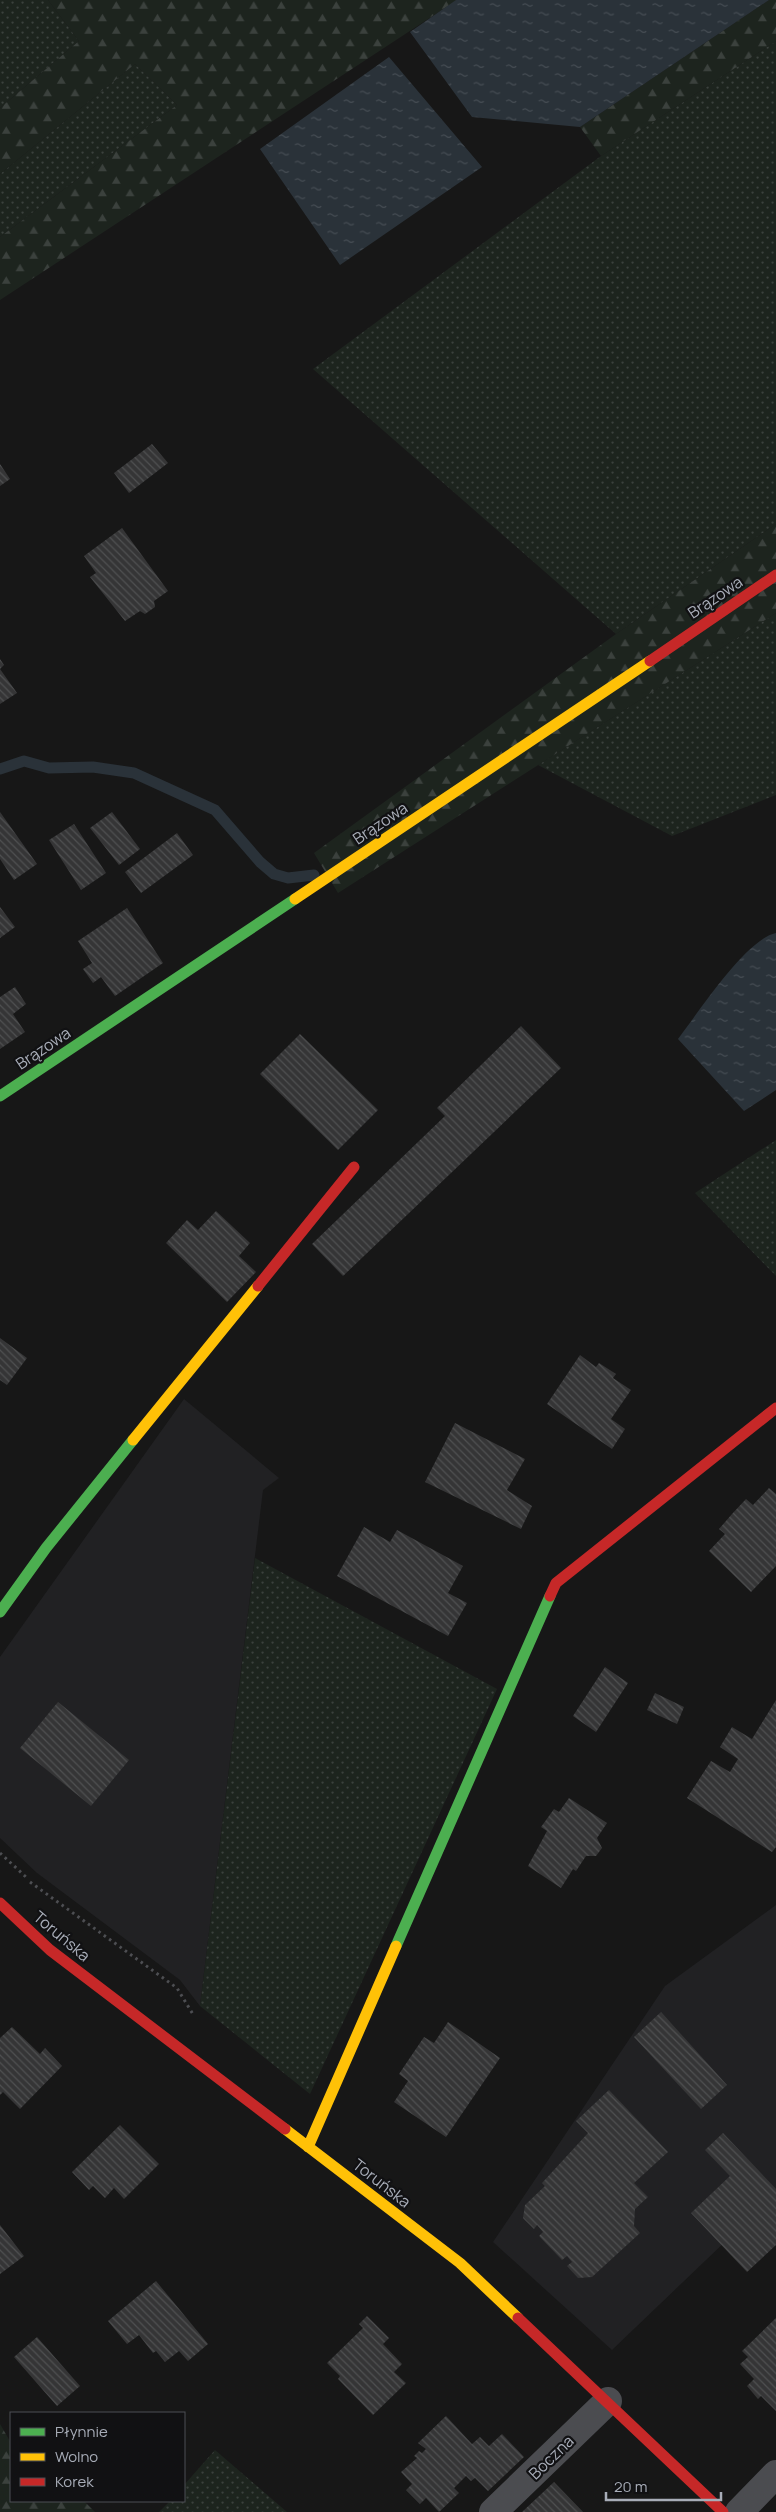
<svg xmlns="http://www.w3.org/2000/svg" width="776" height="2512" viewBox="0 0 776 2512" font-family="Manrope,sans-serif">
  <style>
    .built { fill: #212123 }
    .grass { fill: url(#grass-dots) }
    .forest { fill: url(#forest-firs) }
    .water { fill: url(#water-ripples) }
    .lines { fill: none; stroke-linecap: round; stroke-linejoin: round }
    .stream { stroke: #2a3239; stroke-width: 11 }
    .building { fill: url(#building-back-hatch) }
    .path { stroke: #4d4e52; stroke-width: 3; stroke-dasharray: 2.5 4; stroke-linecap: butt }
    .street { stroke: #4b4c50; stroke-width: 28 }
    .fast { stroke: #4caf50; stroke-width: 11 }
    .slow { stroke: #ffc107; stroke-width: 11 }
    .jam { stroke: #c62828; stroke-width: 11 }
    .labels { text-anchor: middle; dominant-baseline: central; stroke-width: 4.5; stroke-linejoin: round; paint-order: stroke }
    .street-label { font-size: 16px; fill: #a8adb8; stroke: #111113 }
  </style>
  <defs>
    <pattern id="grass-dots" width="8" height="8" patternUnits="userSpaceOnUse" patternTransform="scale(1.25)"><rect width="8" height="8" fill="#1d241e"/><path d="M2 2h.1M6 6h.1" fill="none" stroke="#3b413d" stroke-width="1.8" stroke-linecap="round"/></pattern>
    <pattern id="forest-firs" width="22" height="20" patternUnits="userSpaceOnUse" patternTransform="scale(1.25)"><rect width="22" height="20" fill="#1d241e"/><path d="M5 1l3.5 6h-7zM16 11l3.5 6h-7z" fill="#3b413d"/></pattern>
    <pattern id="water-ripples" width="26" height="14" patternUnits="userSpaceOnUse" patternTransform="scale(1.25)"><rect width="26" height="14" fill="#2a3239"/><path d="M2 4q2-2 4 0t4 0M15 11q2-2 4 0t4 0" fill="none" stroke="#464d54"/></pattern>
    <pattern id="building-back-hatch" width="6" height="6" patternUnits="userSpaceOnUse" patternTransform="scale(1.25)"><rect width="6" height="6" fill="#353536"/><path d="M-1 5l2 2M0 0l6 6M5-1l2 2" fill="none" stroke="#4f5051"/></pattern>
  </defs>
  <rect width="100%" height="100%" fill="#171717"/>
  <path class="built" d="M184,1399L279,1478L263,1490L200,2006L180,1980L37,1873L0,1838V1657Z
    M776,1905V2193L612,2350L493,2242L665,1986Z"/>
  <path class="grass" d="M0,0H48L79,41L0,108Z
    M776,41V524L616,634L313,369L601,156Z
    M135,64L177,105L0,237V174Z
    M776,613V795L672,836L538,765Z
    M776,1140V1276L695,1193Z
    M255,1558L497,1689L310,2094L200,2006Z
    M215,2450L287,2512H159L170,2501H184V2485Z"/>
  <path class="forest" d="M48,0H457L0,300V237L177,105L135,64L0,174V108L79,41Z
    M769,0H776V41L601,156L580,127Z
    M776,524V613L338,893L314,853L616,634Z
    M0,2424L11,2443V2501H84L95,2512H0Z"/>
  <path class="water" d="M456,0H769L580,127L472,117L410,32Z
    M389,57L482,167L340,265L260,149Z
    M776,933V1090L744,1111L678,1039C698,1013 746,939 776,933Z"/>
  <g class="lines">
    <path class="stream" d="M0,769L24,761L49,768L93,767L134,773L215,810L260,862L274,874L288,878L314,875"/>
  </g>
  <path class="building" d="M152,444L168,463L129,493L114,473Z
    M0,464L10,479L0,486Z
    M122,528L168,591L154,601L155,607L145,614L140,611L125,621L90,577L96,573L84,556Z
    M0,659L4,665L0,669L17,693L0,704Z
    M0,812L37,864L14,880L0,859Z
    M112,812L140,849L119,865L90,828Z
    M74,824L106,873L81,890L49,840Z
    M177,833L193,855L141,893L125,872Z
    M0,907L15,927L0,938Z
    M127,908L163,963L115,996L101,977L93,983L83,969L92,963L78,941Z
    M15,987L26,1004L13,1014L25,1032L0,1049V997Z
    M521,1026L561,1068L343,1276L312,1244L445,1116L437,1108Z
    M300,1034L378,1110L338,1150L260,1074Z
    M216,1211L250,1243L239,1256L256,1272L227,1302L166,1243L187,1220L198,1230Z
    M0,1338L27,1358L7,1385L0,1380Z
    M580,1355L596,1367L599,1363L616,1374L613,1378L631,1390L611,1419L625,1429L612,1449L547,1404Z
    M455,1423L525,1459L507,1490L532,1506L521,1529L425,1482Z
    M769,1488L776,1494V1566L751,1592L709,1551L725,1534L719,1529L732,1514L746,1499L753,1505Z
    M364,1527L390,1542L397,1530L463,1566L448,1593L467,1603L448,1636L337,1576Z
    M605,1667L628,1683L596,1732L573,1716Z
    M655,1693L684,1707L677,1724L647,1710Z
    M776,1700V1847L772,1852L687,1798L711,1761L730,1772L738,1759L720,1747L732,1727L752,1739Z
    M58,1702L129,1760L91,1806L20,1748Z
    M569,1798L607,1823L597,1838L602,1848L596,1856H586L576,1871L573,1869L561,1888L528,1866L547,1831L541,1827L554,1809L559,1812Z
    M661,2012L727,2085L701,2109L634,2037Z
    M448,2022L500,2058L446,2137L394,2102L408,2081L399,2074L424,2037L434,2043Z
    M12,2027L40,2054L45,2048L62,2066L20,2109L3,2092L0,2095V2038Z
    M609,2090L668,2152L634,2183L648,2197L635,2209L634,2226L640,2233L592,2277L578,2278L567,2266L572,2262L567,2256L562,2260L539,2236L543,2232L537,2225L534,2229L523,2218L525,2205L545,2186L542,2183L588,2133L576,2121Z
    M120,2125L159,2164L124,2199L114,2188L105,2198L93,2186L89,2190L72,2172Z
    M723,2133L776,2189V2245L747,2272L691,2213L730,2176L705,2150Z
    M0,2225L24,2256L0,2274Z
    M156,2281L208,2344L188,2361L179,2351L165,2362L156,2351L153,2353L139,2335L127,2344L108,2321Z
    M367,2316L389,2338L383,2344L402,2364L394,2372L406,2383L373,2415L338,2379L340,2376L327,2363L363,2328L359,2324Z
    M776,2318V2411L761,2396L758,2399L747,2386L754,2379L740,2364L748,2357L742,2351Z
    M37,2337L80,2386L57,2406L14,2357Z
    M446,2416L472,2444L480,2437L489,2446L502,2434L524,2457L488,2491L475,2478L471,2481L466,2476L454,2488L459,2493L439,2512L426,2498L420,2504L406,2490L412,2484L401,2472L417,2458L414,2456L419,2451L422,2453L426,2449L418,2443Z
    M554,2482L583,2512H522Z"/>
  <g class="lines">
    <path class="path" d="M0,1853L26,1877
      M30,1882L177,1988L194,2016"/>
    <path class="street" d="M493,2512L608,2401
      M739,2512L776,2474"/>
    <path class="fast" d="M0,1096L295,899
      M0,1612L46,1548L133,1440
      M396,1946L550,1596"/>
    <path class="slow" d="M295,899L650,661
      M133,1440L258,1286
      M285,2129L460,2263L518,2318
      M308,2147L396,1946"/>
    <path class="jam" d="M650,661L776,575
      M258,1286L354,1167
      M550,1596L556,1583L776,1408
      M0,1903L50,1950L285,2129
      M518,2318L723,2512"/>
  </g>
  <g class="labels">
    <g class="street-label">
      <text transform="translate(715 597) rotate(-34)">Brązowa</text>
      <text transform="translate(380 823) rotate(-34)">Brązowa</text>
      <text transform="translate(43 1048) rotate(-34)">Brązowa</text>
      <text transform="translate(62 1936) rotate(40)">Toruńska</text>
      <text transform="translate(382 2183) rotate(38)">Toruńska</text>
      <text transform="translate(551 2457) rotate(-44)">Boczna</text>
    </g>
  </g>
  <rect x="10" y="2412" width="175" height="90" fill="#111113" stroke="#4d4f55"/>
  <rect x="20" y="2428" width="25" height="8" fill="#4caf50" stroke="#4d4f55"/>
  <text x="55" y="2437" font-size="15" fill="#a8adb8">Płynnie</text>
  <rect x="20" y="2453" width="25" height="8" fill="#ffc107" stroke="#4d4f55"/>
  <text x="55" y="2462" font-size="15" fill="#a8adb8">Wolno</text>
  <rect x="20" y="2478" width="25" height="8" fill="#c62828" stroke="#4d4f55"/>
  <text x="55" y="2487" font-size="15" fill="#a8adb8">Korek</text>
  <path d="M606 2492v8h115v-8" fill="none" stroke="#a8adb8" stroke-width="2.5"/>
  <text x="614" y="2492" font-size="15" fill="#a8adb8" stroke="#111113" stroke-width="4" paint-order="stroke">20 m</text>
</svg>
